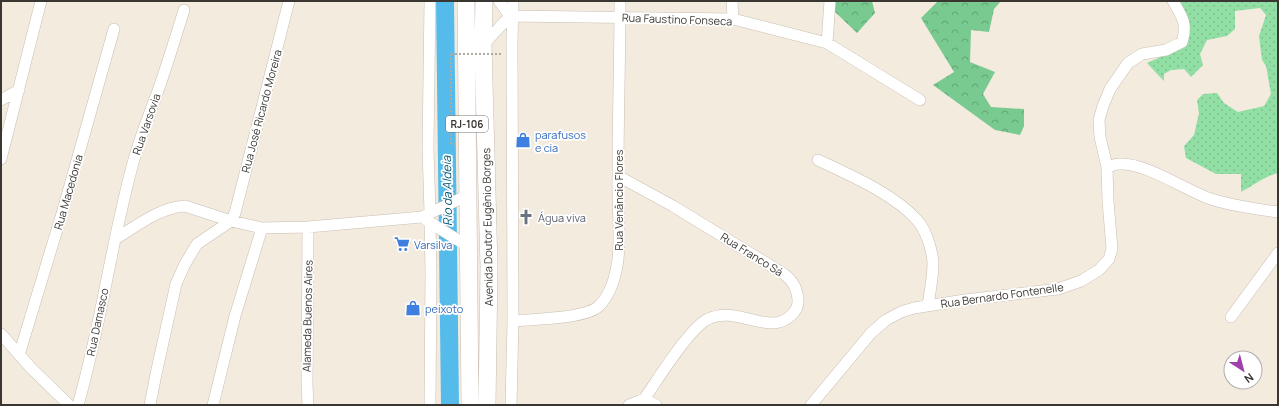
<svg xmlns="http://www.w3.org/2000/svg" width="1279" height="406" viewBox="0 0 1279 406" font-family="Manrope,sans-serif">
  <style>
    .green { fill: url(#green-dots) }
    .forest { fill: url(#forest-crowns) }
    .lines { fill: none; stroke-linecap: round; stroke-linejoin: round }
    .river { stroke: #55bbea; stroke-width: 18 }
    .minor-casing { stroke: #c8beb3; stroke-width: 12 }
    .highway-casing { stroke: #c8beb3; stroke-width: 18 }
    .path { stroke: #b0a99f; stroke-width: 2; stroke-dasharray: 2 2; stroke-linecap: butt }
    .minor { stroke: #fff; stroke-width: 11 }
    .highway { stroke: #fff; stroke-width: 17 }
    .path-bridge { stroke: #b0a99f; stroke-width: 2; stroke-dasharray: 2 2; stroke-linecap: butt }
    .labels { text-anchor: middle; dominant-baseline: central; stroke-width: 3.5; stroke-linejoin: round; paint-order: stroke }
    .shield { fill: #fff; stroke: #757370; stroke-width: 1 }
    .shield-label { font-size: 10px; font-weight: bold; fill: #3a3732 }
    .street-label { font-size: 11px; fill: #3a3732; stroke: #fff }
    .shop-label { font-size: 11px; fill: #366cbe; stroke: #fff; text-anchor: start }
    .worship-label { font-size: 11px; fill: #5b616d; stroke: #fff; text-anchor: start }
    .water-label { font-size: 12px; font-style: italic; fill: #005978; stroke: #fff }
  </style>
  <defs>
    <pattern id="green-dots" width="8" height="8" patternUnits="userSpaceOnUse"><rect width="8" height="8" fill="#92dfa6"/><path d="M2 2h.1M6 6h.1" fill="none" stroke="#7fc08f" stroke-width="1.8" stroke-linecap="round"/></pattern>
    <pattern id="forest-crowns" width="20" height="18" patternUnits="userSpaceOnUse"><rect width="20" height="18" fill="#79ca90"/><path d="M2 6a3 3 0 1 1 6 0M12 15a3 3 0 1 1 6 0" fill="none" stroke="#64a576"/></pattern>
  </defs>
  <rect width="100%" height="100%" fill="#f4ebdf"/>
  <path class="green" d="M1171,1H1278V173C1265,176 1253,186 1241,192V174H1216L1186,158L1184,146L1194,135L1199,113L1197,100L1203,94L1217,93L1224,103L1238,112L1264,106L1271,94L1266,66L1262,60L1259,36L1266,15L1260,8L1235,11V29L1227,36L1207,40L1200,54L1203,65L1191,77L1184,69L1171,70L1164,74V81L1159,76L1147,63L1167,54L1184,29Z"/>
  <path class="forest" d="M835,1H872L875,13L857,33L834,11Z
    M938,1H1001L994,9L989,32L971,30L970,62L995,72L983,94L991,107L1024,109V126L1020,135L995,130L933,85L954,72L921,18Z"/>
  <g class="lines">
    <path class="river" d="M445,1L450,405"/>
    <defs>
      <path id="minor" d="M499,1L510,16
        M732,1L733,19
        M827,43L830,1
        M483,45L510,16L733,19L827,43L920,100
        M1,100L19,90
        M1,159L41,1
        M818,160C850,175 894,194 917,220C926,230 932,249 933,263C933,277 930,292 928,305
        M1107,167C1111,166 1115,164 1119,164C1145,162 1185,190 1211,199C1232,206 1256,209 1278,212
        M618,176L673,206L784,274C793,281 797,288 798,300C799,312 786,322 774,323C753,324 730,308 708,319C690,327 657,381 644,399
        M430,213L428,148L430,1
        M426,220L469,247
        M231,221L235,213L289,1
        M115,239C137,226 158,208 185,206L231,221L262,228L308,227L422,217L468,195
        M1231,317L1278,253
        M513,321C533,319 585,319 599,306C611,294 616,275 618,259C621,231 617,202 618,174C618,116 620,59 620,1
        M1,334L31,368L69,405
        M19,355L63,210L114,29
        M78,405C101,326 111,243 133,163C140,137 150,113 159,88C168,62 176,36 184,10
        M150,405L156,374L176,284L185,264L197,244L231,221
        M213,405L235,316L262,228
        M308,405L307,384L308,227
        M430,405L431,271L430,222
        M511,405L513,321L512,42L513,1
        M629,405L644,399L656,405
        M811,405L871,333L886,320L901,312L914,308L965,300L1058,289L1081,281L1099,270L1109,259L1112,249L1108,201L1107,167L1100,137L1099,120L1103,106L1110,89L1128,63L1142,54L1166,50L1182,42C1188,24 1182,17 1173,1"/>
      <path id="highway" d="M466,1L470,405
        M484,1L483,45L489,267L487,405"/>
    </defs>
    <use href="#minor" class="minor-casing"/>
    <use href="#highway" class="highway-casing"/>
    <path class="path" d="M451,54V144H455"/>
    <use href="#minor" class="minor"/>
    <use href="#highway" class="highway"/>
    <path class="path-bridge" d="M451,54H503"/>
  </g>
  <defs>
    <symbol id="shop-bare" viewBox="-9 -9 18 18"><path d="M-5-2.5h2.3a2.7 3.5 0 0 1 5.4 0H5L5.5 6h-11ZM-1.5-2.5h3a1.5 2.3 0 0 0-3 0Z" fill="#3f7fe0" stroke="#fff" stroke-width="2.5" paint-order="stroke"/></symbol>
    <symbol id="church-bare" viewBox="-9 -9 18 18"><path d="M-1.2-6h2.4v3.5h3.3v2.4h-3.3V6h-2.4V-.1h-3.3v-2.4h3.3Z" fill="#6b7280" stroke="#fff" stroke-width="2.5" paint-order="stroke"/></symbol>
    <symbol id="supermarket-bare" viewBox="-9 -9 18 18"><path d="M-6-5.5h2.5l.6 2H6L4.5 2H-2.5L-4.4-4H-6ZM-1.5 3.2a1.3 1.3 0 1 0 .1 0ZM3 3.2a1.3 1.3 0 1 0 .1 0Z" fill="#3f7fe0" stroke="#fff" stroke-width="2.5" paint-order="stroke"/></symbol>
  </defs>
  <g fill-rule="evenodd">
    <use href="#shop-bare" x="512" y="129" width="22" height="22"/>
    <use href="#church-bare" x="515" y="206" width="22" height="22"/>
    <use href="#supermarket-bare" x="391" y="233" width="22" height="22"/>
    <use href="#shop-bare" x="402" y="297" width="22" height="22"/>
  </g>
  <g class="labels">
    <rect class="shield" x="446" y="116" width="42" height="16" rx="3"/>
    <g class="shield-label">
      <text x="467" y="124">RJ-106</text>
    </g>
    <g class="street-label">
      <text transform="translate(677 19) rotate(2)">Rua Faustino Fonseca</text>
      <text transform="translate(261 111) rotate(-75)">Rua José Ricardo Moreira</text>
      <text transform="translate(146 124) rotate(-71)">Rua Varsovia</text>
      <text transform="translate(68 192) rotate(-74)">Rua Macedonia</text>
      <text transform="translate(618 200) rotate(-90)">Rua Venâncio Flores</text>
      <text transform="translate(487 227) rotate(-91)">Avenida Doutor Eugênio Borges</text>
      <text transform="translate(752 254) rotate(32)">Rua Franco Sá</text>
      <text transform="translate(1002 295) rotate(-8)">Rua Bernardo Fontenelle</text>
      <text transform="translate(307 316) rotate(-89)">Alameda Buenos Aires</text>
      <text transform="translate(97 322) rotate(-78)">Rua Damasco</text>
    </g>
    <g class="shop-label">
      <text x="535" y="134">parafusos<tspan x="535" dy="13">e cia</tspan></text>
      <text x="414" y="244">Varsilva</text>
      <text x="425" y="308">peixoto</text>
    </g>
    <g class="worship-label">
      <text x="538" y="217">Água viva</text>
    </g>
    <g class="water-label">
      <text transform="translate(447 191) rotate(-91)">Rio da Aldeia</text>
    </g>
  </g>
  <rect width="1279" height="406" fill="none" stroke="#3a3732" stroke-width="4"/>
  <g transform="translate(1243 370) rotate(144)"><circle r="19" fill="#ffffff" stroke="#b0afad"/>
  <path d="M0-3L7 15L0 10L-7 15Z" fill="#9f41aa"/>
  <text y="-6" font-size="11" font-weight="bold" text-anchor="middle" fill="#3a3732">N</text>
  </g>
</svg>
